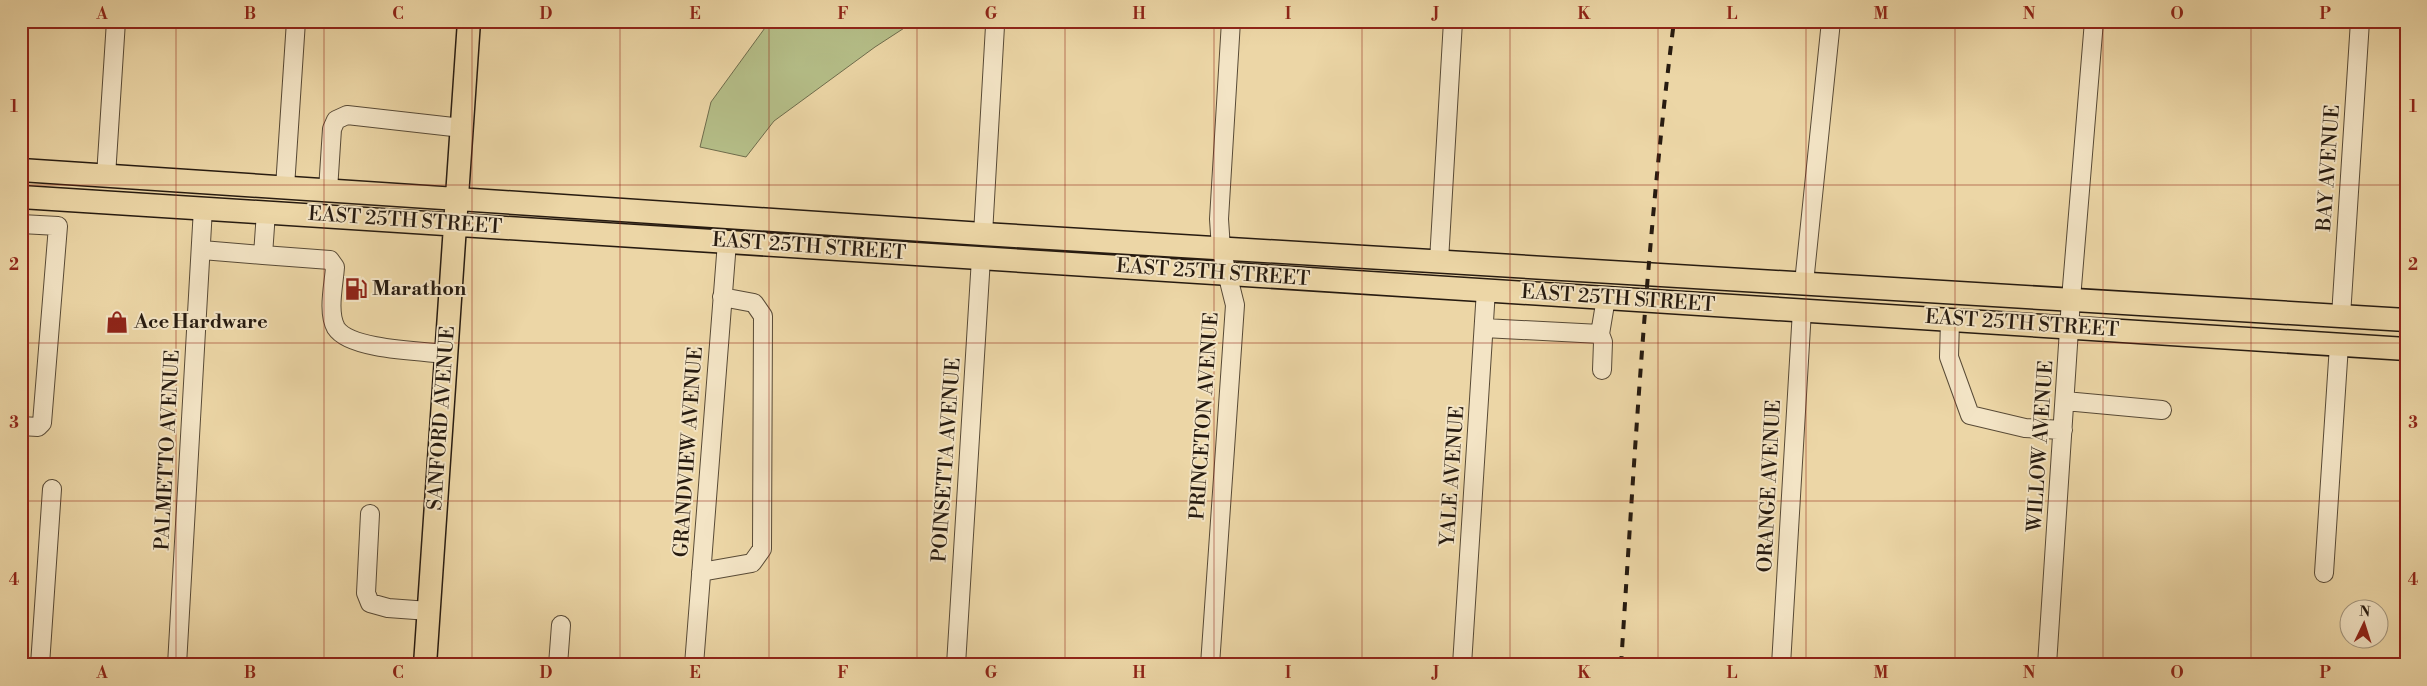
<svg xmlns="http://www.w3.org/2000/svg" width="2427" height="686" viewBox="0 0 2427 686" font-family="'Libre Bodoni',serif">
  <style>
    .green { fill: #b5be88; stroke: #6e6c4c }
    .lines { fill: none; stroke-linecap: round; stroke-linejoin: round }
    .minor-casing { stroke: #584a36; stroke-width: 20 }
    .major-casing { stroke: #271b10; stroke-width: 25 }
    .minor { stroke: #f3e4c5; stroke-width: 18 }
    .major { stroke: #ecd6a6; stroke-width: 22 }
    .rail { stroke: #271b10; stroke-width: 4; stroke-dasharray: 9 9; stroke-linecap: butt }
    .grid { fill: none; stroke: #8f2418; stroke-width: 1; stroke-opacity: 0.55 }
    .labels { text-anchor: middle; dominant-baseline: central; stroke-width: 4; stroke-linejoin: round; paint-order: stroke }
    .street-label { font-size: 20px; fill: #271b10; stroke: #f3e4c5 }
    .poi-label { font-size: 20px; font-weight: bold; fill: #271b10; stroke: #f3e4c5; text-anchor: start }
    .neatline { fill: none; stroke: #8f2418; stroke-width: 2 }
    .grid-label { font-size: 16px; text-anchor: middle; font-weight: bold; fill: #8f2418 }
  </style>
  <rect width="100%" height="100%" fill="#ecd6a6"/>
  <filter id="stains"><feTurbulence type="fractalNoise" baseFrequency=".004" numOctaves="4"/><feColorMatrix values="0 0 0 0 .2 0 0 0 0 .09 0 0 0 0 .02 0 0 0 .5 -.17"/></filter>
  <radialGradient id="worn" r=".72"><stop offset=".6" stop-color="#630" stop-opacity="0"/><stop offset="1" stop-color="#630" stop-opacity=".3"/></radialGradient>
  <path class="green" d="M770,21H915L875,47L774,121L746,157L700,147L711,102Z"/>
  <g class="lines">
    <defs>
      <path id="minor" d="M106,176L116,21
        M285,187L296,21
        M328,190L332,129L336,120L347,115L462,128
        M266,212L263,255L330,260L335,267C334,284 327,312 336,328C350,350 422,351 447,354
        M21,224L58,226L42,423L38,427L21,426
        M983,234L995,26
        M202,250L263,255
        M1439,261L1453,21
        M1804,283L1831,21
        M2341,316L2360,21
        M1950,320L1949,357L1970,415L2025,428L2063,430
        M1484,328L1600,334L1606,298
        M1600,334L1603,342L1602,370
        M2065,401L2162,410
        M370,514L366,593L370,603L388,608L429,611
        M701,572L752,563L762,549L763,316L754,303L722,297
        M2324,573L2339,345
        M40,665L52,489
        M177,665L203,208
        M558,665L561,625
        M694,665L727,242
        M956,665L981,258
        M1210,665L1235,305L1221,249L1219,219L1231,21
        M1462,665L1486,290
        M1781,665L1802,310
        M2047,665L2071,299L2094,21"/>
      <path id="major" d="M21,170L983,234L2406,320
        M21,197L2406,349
        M425,665L469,21"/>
    </defs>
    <use href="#minor" class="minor-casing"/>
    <use href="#major" class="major-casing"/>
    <use href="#minor" class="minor"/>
    <use href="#major" class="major"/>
    <path class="rail" d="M1621,665C1635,450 1647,235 1674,21"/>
  </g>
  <path class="grid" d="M176,21V665M324,21V665M472,21V665M620,21V665M769,21V665M917,21V665M1065,21V665M1214,21V665M1362,21V665M1510,21V665M1658,21V665M1806,21V665M1955,21V665M2103,21V665M2251,21V665M21,185H2406M21,343H2406M21,501H2406"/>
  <defs>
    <symbol id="fuel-bare" viewBox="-9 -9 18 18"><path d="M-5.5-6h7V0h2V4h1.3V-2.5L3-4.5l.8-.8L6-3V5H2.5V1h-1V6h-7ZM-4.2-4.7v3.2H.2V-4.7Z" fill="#8f2418" stroke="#f3e4c5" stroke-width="2.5" paint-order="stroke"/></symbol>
    <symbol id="shop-bare" viewBox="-9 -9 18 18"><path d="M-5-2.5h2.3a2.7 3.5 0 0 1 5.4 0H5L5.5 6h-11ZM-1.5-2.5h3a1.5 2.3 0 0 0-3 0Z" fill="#8f2418" stroke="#f3e4c5" stroke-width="2.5" paint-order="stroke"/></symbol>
  </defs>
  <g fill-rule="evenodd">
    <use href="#fuel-bare" x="340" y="273" width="32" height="32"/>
    <use href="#shop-bare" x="101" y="306" width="32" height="32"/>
  </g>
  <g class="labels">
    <g class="street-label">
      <text transform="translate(2329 168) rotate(-86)">BAY AVENUE</text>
      <text transform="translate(405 221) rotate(4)">EAST 25TH STREET</text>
      <text transform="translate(809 247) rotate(4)">EAST 25TH STREET</text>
      <text transform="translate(1213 273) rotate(4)">EAST 25TH STREET</text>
      <text transform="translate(1618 299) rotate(4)">EAST 25TH STREET</text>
      <text transform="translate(2022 324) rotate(4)">EAST 25TH STREET</text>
      <text transform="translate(1205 416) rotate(-86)">PRINCETON AVENUE</text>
      <text transform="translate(442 418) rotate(-86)">SANFORD AVENUE</text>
      <text transform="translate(2041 446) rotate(-86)">WILLOW AVENUE</text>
      <text transform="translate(168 450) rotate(-87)">PALMETTO AVENUE</text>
      <text transform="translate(689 452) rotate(-86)">GRANDVIEW AVENUE</text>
      <text transform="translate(947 460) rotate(-86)">POINSETTA AVENUE</text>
      <text transform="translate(1453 476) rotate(-86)">YALE AVENUE</text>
      <text transform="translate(1770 486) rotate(-87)">ORANGE AVENUE</text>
    </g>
    <g class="poi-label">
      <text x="372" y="289">Marathon</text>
      <text x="134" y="322">Ace Hardware</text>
    </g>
  </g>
  <rect width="2427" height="686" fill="none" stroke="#ecd6a6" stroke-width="55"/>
  <g transform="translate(2364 624) rotate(4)"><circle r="24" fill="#f3e4c5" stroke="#a1947d"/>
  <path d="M0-4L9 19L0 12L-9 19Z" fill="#8f2418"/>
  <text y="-8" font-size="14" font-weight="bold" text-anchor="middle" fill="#271b10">N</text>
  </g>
  <rect x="28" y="28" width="2372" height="630" class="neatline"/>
  <g class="grid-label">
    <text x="102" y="19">A</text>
    <text x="250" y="19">B</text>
    <text x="398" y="19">C</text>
    <text x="546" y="19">D</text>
    <text x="695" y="19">E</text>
    <text x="843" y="19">F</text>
    <text x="991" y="19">G</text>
    <text x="1139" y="19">H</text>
    <text x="1288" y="19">I</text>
    <text x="1436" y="19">J</text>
    <text x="1584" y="19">K</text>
    <text x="1732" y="19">L</text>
    <text x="1881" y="19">M</text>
    <text x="2029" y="19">N</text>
    <text x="2177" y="19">O</text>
    <text x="2325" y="19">P</text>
    <text x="14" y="112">1</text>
    <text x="2413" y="112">1</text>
    <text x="14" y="270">2</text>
    <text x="2413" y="270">2</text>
    <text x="14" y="428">3</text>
    <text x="2413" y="428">3</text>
    <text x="14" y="585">4</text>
    <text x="2413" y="585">4</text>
    <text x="102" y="678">A</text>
    <text x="250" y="678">B</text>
    <text x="398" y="678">C</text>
    <text x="546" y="678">D</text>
    <text x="695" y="678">E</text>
    <text x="843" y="678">F</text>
    <text x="991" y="678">G</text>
    <text x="1139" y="678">H</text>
    <text x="1288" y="678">I</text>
    <text x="1436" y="678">J</text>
    <text x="1584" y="678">K</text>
    <text x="1732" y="678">L</text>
    <text x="1881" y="678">M</text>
    <text x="2029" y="678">N</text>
    <text x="2177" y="678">O</text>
    <text x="2325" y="678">P</text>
  </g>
  <rect width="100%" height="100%" filter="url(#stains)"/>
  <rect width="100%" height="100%" fill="url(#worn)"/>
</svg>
